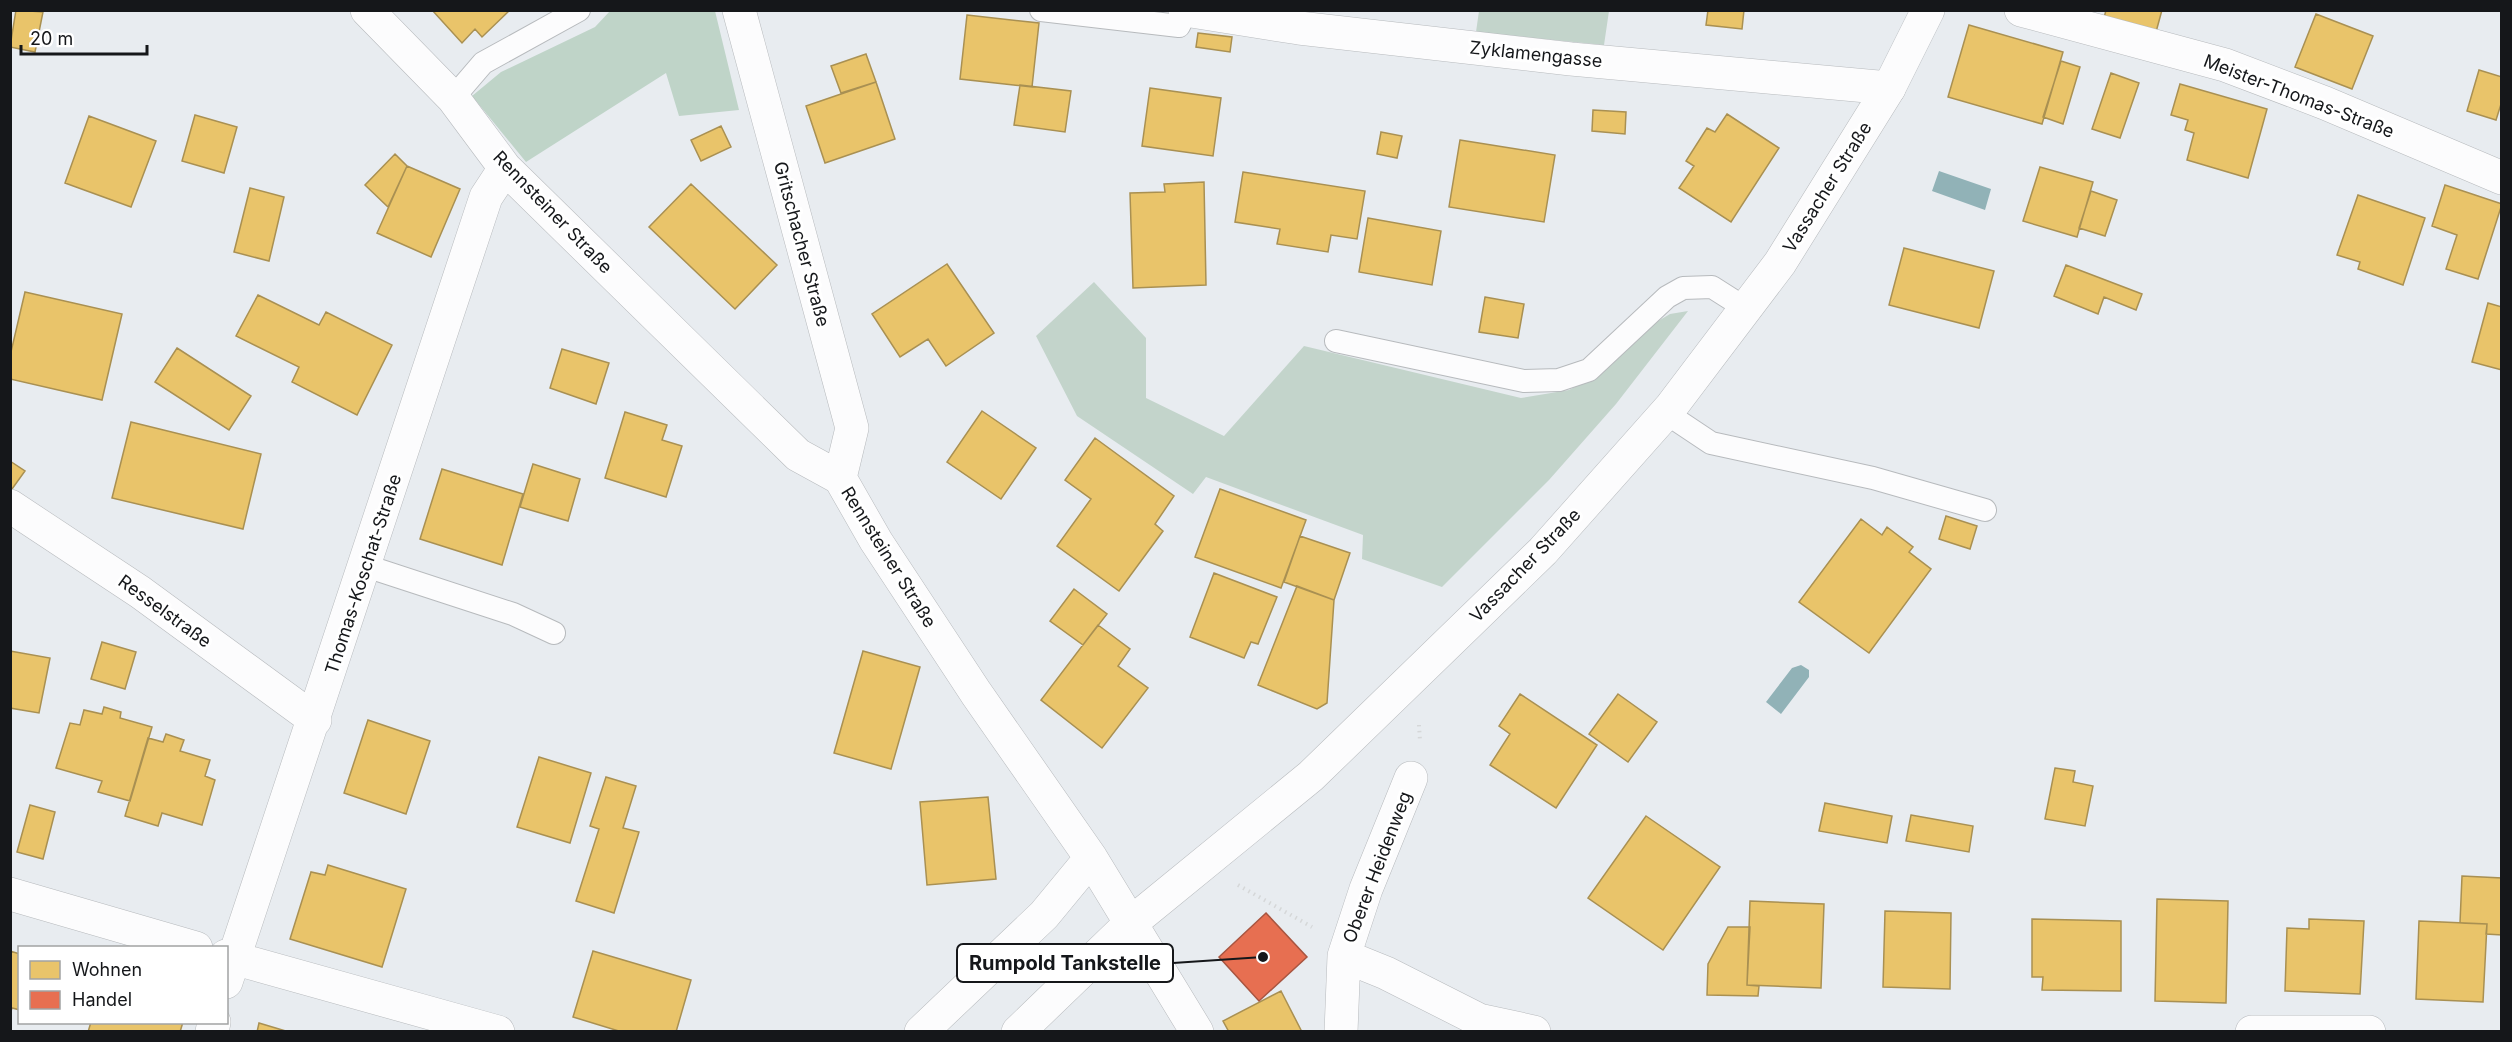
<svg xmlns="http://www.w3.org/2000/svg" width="2512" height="1042" viewBox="0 0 2512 1042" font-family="Inter,sans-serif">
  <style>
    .green { fill: #c3d4cb }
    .forest { fill: #bfd4c8 }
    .water { fill: #91b2b7 }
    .homes { fill: #e9c46a; stroke: #a99052; stroke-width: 1.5 }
    .shops { fill: #e76f51; stroke: #a85540; stroke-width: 1.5 }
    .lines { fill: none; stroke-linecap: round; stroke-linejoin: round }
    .lane-casing { stroke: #b7babd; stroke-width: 24 }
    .street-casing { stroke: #b7babd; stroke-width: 34 }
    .secondary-casing { stroke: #b7babd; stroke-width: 34 }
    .path { stroke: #d5d7d8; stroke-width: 4; stroke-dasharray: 1.5 4.5; stroke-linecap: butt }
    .lane { stroke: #fcfcfd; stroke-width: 22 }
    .street { stroke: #fcfcfd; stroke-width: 33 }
    .secondary { stroke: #fcfcfd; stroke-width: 33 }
    .labels { text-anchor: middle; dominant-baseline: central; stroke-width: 6; stroke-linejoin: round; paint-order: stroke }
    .street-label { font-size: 18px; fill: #15171a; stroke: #fff }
    .leader { fill: none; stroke: #15171a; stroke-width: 2 }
    .callout-dot { fill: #15171a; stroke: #fff; stroke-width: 2 }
    .callout { fill: #fff; stroke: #15171a; stroke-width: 2 }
    .callout-label { font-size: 20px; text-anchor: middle; font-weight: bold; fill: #15171a }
  </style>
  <rect width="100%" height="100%" fill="#e8ecf0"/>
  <path class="green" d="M1479,11H1609L1604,45L1476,32Z
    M1094,282L1146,338V398L1224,436L1304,346L1521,398L1569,390L1592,378L1643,330L1670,314L1688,311L1616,404L1549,480L1442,587L1362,559L1363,535L1206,477L1193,494L1077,416L1036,336Z"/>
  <path class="forest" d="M610,11H715L739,110L679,116L666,73L526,162L472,96L501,72L595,27Z"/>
  <path class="water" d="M1939,171L1991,189L1985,210L1932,191Z
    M1801,665L1809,670V677L1781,714L1766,702L1792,668Z"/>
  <path class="homes" d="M16,10L43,12L35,52L10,47Z
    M432,10H510L482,37L475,29L462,43Z
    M1708,10H1744L1742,29L1706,25Z
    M2106,10H2162L2156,32L2104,18Z
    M2316,14L2373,36L2352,89L2295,67Z
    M967,15L1039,23L1032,87L960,79Z
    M1969,25L2063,52L2042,124L1948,97Z
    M1198,33L1232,37L1230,52L1196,47Z
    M866,54L876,82L841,93L831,66Z
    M2061,61L2080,67L2063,124L2043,117Z
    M2479,70L2502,77V101L2496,120L2467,111Z
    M2111,73L2139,83L2120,138L2092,129Z
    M876,82L895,139L825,163L806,106Z
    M2180,84L2267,109L2248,178L2187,160L2194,133L2185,130L2188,120L2171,115Z
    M1020,85L1071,91L1065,132L1014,125Z
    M1150,88L1221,98L1213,156L1142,146Z
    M1593,110L1626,112L1625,134L1592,131Z
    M1727,114L1779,148L1731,222L1679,188L1694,166L1686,161L1707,128L1715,132Z
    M195,115L237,127L224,173L182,161Z
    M89,116L156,141L131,207L65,183Z
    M721,126L731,147L701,161L691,140Z
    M1381,132L1402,136L1397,158L1377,154Z
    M1460,140L1555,155L1544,222L1449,207Z
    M395,154L407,166L388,207L365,185Z
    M407,166L460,189L431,257L377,233Z
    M2040,167L2093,182L2077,237L2023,221Z
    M1243,172L1365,191L1357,239L1331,235L1328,252L1277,244L1280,229L1235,222Z
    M1204,182L1206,285L1133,288L1130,193L1165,192L1164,184Z
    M691,184L777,265L735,309L649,227Z
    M2445,185L2502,204L2478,279L2446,269L2457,235L2432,226Z
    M250,188L284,197L269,261L234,252Z
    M2091,191L2117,200L2105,236L2079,228Z
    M2358,195L2425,218L2403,285L2358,269L2360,262L2337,255Z
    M1368,218L1441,231L1432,285L1359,272Z
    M1904,248L1994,271L1979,328L1889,305Z
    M947,264L994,333L946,366L928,339L900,357L872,314Z
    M2066,265L2142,294L2136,310L2104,297L2098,314L2054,296Z
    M25,292L122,314L102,400L10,379V356Z
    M258,295L319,325L326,312L392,345L357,415L292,382L299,367L236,336Z
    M1485,297L1524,304L1518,338L1479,332Z
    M2488,303L2502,307V370L2472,362Z
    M177,348L251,396L229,430L155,382Z
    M562,349L609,363L596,404L550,388Z
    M982,411L1036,448L1001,499L947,462Z
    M625,412L667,425L662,440L682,446L666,497L605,478Z
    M131,422L261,454L243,529L112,498Z
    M1095,438L1174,496L1155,524L1163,531L1119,591L1057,546L1091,499L1065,480Z
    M10,461L25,471L12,489L10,488Z
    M533,464L580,479L568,521L520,507Z
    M442,469L523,494L502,565L420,539Z
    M1220,489L1306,520L1281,588L1195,557Z
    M1946,516L1977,526L1970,549L1939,539Z
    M1861,519L1882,535L1887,527L1913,547L1909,552L1931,569L1869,653L1799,602Z
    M1300,536L1350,553L1334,600L1284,582Z
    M1214,573L1277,597L1258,644L1251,642L1244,658L1190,637Z
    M1297,586L1334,600L1327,703L1317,709L1258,685Z
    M1074,589L1107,614L1083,645L1050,621Z
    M1098,625L1130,649L1118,666L1148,688L1102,748L1041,700Z
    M102,642L136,652L125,689L91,679Z
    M10,651L50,658L39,713L10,708Z
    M863,651L920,667L891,769L834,753Z
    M1520,694L1597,745L1556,808L1490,765L1510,734L1499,726Z
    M1618,694L1657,722L1628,762L1589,734Z
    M104,707L121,712L120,718L152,727L130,801L98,792L102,781L56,768L70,723L80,725L84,710L102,714Z
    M368,720L430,741L406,814L344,793Z
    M166,734L184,740L180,751L210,760L205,776L215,780L202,825L162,813L158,826L125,816L148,738L163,742Z
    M539,757L591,773L570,843L517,827Z
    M2055,768L2075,771L2073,782L2093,786L2085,826L2045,819Z
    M606,777L636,786L623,828L639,832L614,913L576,901L599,829L590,826Z
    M988,797L996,879L927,885L920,802Z
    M1825,803L1892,816L1887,843L1819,831Z
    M30,805L55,812L43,859L17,852Z
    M1911,815L1973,826L1969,852L1906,841Z
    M1646,816L1720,867L1663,950L1588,898Z
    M328,865L406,889L382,967L290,939L311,872L325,875Z
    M2462,876L2502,878V935L2486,934L2487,924L2460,923Z
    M2157,899L2228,901L2226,1003L2155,1001Z
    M1750,901L1824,904L1821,988L1747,985Z
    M1885,911L1951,913L1950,989L1883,987Z
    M2032,919L2121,921V991L2042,990L2043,977H2032Z
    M2309,919L2364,921L2360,994L2285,991L2287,928L2309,929Z
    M2419,921L2487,924L2483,1002L2416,999Z
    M1728,927H1750L1747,985L1759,986L1758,996L1707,995L1708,964Z
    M10,951L20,954V1010L12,1008L10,1014Z
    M593,951L691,980L676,1032H622L573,1017Z
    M1281,991L1302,1032H1229L1223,1021Z
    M91,1022H183L180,1032H88Z
    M259,1023L289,1032H257Z"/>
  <path class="shops" d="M1266,913L1307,957L1259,1001L1219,957Z"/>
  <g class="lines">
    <defs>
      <path id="lane" d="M1041,10L1179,26L1186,11
        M453,98L483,63L579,10
        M1336,341L1524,381L1559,380L1589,370L1667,297L1683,288L1712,287L1745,308
        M1666,413L1711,443L1873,478L1985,510
        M366,566L513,614L554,633"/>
      <path id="street" d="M367,10L453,98L505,168L798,455L840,478L876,541L976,693L1091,858L1197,1032
        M739,10L852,428L840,478
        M1185,10L1299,28L1571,59L1889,88
        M2021,10L2225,65L2325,103L2502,178
        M10,506L140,592L315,720
        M10,894L196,948
        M226,956L498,1032
        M1344,956L1366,889L1411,778
        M226,982L486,197L505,168
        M212,1032L214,1022
        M921,1032L1044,915L1091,858
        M1341,1032L1344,956L1386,973L1479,1020L1534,1032
        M2252,1032H2369"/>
      <path id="secondary" d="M1018,1032L1131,923L1311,776L1543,551L1671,407L1780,263L1889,88L1928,10"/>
    </defs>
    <use href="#lane" class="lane-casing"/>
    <use href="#street" class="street-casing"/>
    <use href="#secondary" class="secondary-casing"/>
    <path class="path" d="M1419,725L1420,741
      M1238,885L1312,927"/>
    <use href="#lane" class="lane"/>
    <use href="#street" class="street"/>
    <use href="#secondary" class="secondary"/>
  </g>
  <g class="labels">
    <g class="street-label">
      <text transform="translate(1536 54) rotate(6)">Zyklamengasse</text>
      <text transform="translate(2299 96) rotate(21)">Meister-Thomas-Straße</text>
      <text transform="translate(1827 187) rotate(-58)">Vassacher Straße</text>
      <text transform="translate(553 212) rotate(46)">Rennsteiner Straße</text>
      <text transform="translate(802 244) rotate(75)">Gritschacher Straße</text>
      <text transform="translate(889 557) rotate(58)">Rennsteiner Straße</text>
      <text transform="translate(1525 565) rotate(-46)">Vassacher Straße</text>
      <text transform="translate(363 574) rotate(-72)">Thomas-Koschat-Straße</text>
      <text transform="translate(165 611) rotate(36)">Resselstraße</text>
      <text transform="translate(1377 867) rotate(-69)">Oberer Heidenweg</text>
    </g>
  </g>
  <path class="leader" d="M1263 957L1173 963"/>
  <circle class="callout-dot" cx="1263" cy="957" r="6"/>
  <rect class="callout" x="957" y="944" width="216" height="38" rx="6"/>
  <g class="callout-label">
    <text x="1065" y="970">Rumpold Tankstelle</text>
  </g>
  <rect width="2512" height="1042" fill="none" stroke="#15171a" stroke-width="24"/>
  <rect x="18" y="946" width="210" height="78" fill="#ffffff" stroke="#a1a2a3" stroke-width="1.5"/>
  <rect x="30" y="961" width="30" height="18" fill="#e9c46a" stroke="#a1a2a3" stroke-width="1.5"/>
  <text x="72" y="976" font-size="18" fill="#15171a">Wohnen</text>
  <rect x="30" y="991" width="30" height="18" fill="#e76f51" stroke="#a1a2a3" stroke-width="1.5"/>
  <text x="72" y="1006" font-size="18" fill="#15171a">Handel</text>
  <path d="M21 45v9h126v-9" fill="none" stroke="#15171a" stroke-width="3"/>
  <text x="30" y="45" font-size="18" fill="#15171a" stroke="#ffffff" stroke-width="4.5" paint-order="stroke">20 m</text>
</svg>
